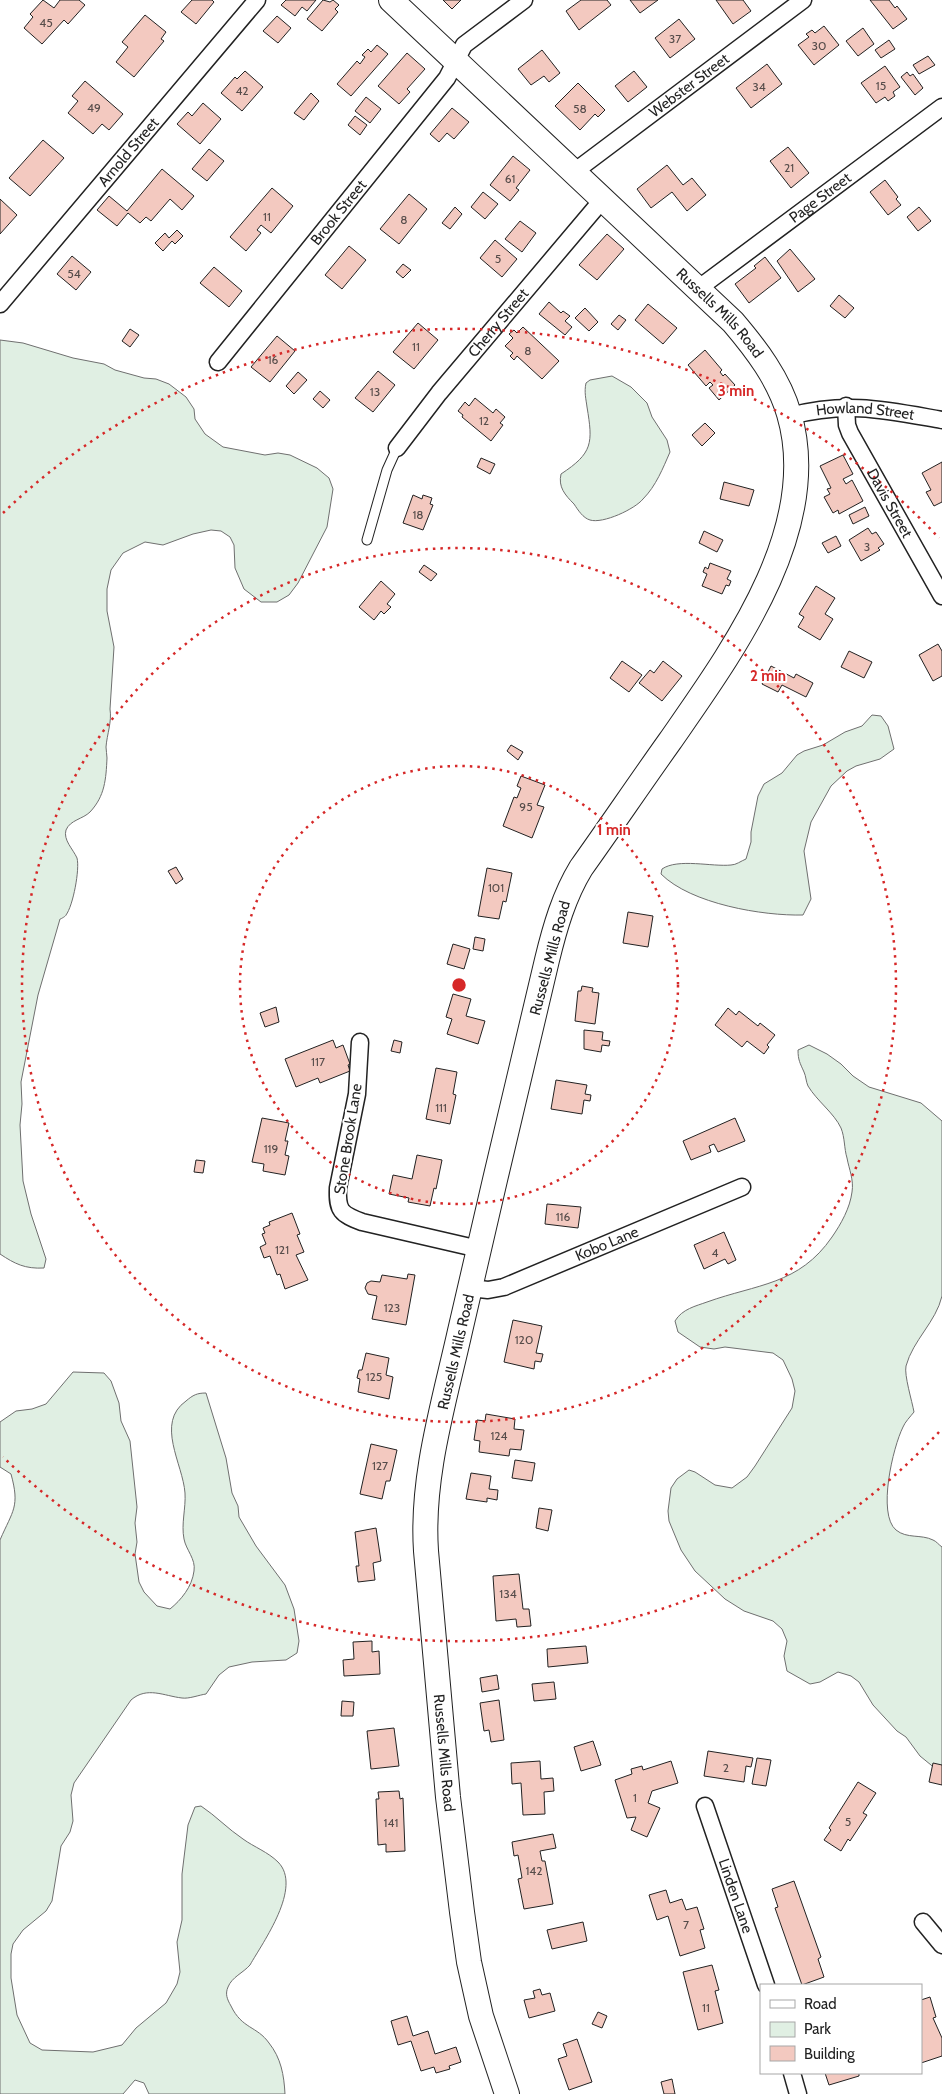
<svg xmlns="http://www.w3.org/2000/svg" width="942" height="2094" viewBox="0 0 942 2094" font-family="Cabin,sans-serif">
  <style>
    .green { fill: #e0efe3; stroke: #6f6f6f }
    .building { fill: #f3c9c0; stroke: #222 }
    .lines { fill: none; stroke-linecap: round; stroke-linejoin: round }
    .service-casing { stroke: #222; stroke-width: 11 }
    .minor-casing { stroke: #222; stroke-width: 19 }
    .secondary-casing { stroke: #222; stroke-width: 26 }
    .service { stroke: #fff; stroke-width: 9 }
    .minor { stroke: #fff; stroke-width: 16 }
    .secondary { stroke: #fff; stroke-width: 24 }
    .ring { fill: none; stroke: #d62828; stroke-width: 2.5; stroke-dasharray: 2.5 5 }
    .labels { text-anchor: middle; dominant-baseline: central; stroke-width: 4; stroke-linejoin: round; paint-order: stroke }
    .number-label { font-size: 12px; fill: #564c4a }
    .street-label { font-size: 15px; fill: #222; stroke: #fff }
    .centre { fill: #d62828; stroke: #fff; stroke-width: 2.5 }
    .ring-label { font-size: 15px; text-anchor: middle; font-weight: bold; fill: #d62828; stroke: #fff; stroke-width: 4; stroke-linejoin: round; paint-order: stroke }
  </style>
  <rect width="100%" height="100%" fill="#fff"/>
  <path class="green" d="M0,340L23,343L73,358L104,364L115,370L144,378L156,379L169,384L186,397L194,409L195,419L205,434L223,447L265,455L278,453L290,455L317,468L329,478L333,489L327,527L298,583L289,595L277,602H261L244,589L235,568L234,545L230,537L221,531L211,530L193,534L163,545L145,542L123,553L111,570L107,589V611L114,647L110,709C112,722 107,734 106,747C106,751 107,754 107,758C106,779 105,796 90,812C83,819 70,820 66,830C63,840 73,849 77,858C80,869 73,906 66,915C66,916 61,919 60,919L38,995L21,1082L22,1104L20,1125L23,1181L31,1214L46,1259L44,1268C25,1269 15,1264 0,1254Z
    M612,376L631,387L647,403L652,417L667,440L670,452C663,468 656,486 643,499C635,509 603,524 590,520C583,518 578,510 574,504C565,495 558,487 561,474C593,453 593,443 587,407C586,399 584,392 586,383L590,380Z
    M872,715L881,716L888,726L894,749L880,759L856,766L847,771L831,786L811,822L804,851L811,899L803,915C763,916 691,904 661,874L662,869C678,858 712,867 731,865C736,865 741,861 746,859L751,842V832L758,796L764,784L782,773L797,755L804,751L823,745L845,732L862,726Z
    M809,1045L827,1054L841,1064L853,1076L869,1087L921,1103L942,1121V1296C936,1322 913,1340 906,1366C904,1375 912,1401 914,1412C910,1417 905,1422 903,1427C893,1447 877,1514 896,1530C907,1539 921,1534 933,1540C936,1541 939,1545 942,1547V1774L920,1756L906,1737L897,1731L873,1705L859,1682L851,1676L838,1672L820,1682L810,1684L787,1671L784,1656L787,1641L782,1629L773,1621L744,1611L725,1599L695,1571L681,1550L669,1521L668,1511L671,1488L677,1479L689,1470L695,1472L715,1485L732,1488L747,1477L755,1466L792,1408L795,1391L792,1379L783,1360L773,1353L725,1347L714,1349L700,1347L678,1332L675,1321C682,1309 696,1306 707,1302C757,1284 799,1285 832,1237C841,1224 850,1208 852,1192C854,1180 849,1169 847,1158C844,1148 845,1138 841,1128C834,1113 817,1101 808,1086C806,1082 806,1076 804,1072C800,1063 798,1060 798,1050Z
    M73,1372L104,1373L111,1381L119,1403L121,1421L130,1441L137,1507L135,1523L137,1542L135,1554L139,1582L144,1592L157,1606L170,1609C181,1600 192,1587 194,1571C196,1559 186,1550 184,1539C181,1524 186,1508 185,1493C183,1464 155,1423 186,1401C193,1395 197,1393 206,1393L226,1458L232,1493L238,1506L239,1517L256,1546L285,1585L294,1609L299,1641L297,1653L286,1660L252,1662L229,1667L219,1675L206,1694C199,1695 189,1699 182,1698C164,1696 147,1686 131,1700L74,1783L71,1795L73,1821L70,1832L61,1846L52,1901L46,1911L23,1930L13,1944L11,1954V1978L17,2015L30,2043L42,2050L93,2052L122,2045L136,2028L166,2003L177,1984L180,1972L177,1942L182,1920V1874L188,1825L195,1807L201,1806C216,1816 228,1829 243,1839C254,1847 268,1852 278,1862C303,1887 263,1942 250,1965C243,1973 232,1977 228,1987C225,1994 227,1999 231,2006C242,2029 257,2026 269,2043C281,2058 284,2075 285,2094H149L144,2083L135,2080L123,2094H0V1540C13,1510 20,1507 11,1474L0,1467V1422L16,1411L32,1409L46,1404Z"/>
  <path class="building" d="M43,0L54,8L60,0H79L85,5L68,24L64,20L42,44L24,28L33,17L30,14Z
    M192,0H212L214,2L196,24L181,12Z
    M286,0H316L307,11L302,7L295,16L281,5Z
    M323,0L330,2L333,0L339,5L335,9L338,12L322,31L307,19Z
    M443,0H461L452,9Z
    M581,0H607L611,5L579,30L566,11Z
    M630,0H658L640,13Z
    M716,0H743L751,11L733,24Z
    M870,0H889L895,8L897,6L907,19L893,29Z
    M145,15L166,32L161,39L164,41L134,77L116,62L128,47L122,42Z
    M277,16L291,28L278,43L263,31Z
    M679,19L695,39L670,58L655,38Z
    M824,26L839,45L814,65L798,45L809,37L806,34L812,30L815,33Z
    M863,28L874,44L858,56L846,41Z
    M889,40L895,49L881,58L875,50Z
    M377,45L388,54L351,96L337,84L357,61L360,64L365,57L362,55L368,49L371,52Z
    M542,50L560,73L549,82L544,76L531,85L518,69Z
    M407,53L425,69L407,89L410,92L399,104L378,86Z
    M928,56L935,65L919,74L913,65Z
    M767,64L782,84L751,108L736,88Z
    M885,66L900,87L893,92L895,96L888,101L885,97L876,103L861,83Z
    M245,71L263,87L242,111L221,93L235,77L237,79Z
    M634,71L647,87L628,102L615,86Z
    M907,72L910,76L913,74L923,88L915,95L901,77Z
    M85,81L123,114L109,130L102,124L93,134L68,113L78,101L72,96Z
    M578,83L605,110L598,117L595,114L580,130L555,106Z
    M311,93L319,101L304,120L294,113Z
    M366,97L381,109L370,123L355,111Z
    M203,103L221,119L200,144L177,124L188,112L192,116Z
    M452,108L469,122L454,139L447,133L439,142L430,134Z
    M355,116L367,125L360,135L348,125Z
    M43,140L64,158L30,196L9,178Z
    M788,147L809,173L791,188L770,161Z
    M209,149L224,161L207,181L192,169Z
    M513,156L530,170L516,188L519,190L510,201L490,185Z
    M667,165L683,185L692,178L706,195L687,211L672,192L651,208L637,189Z
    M162,169L194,196L182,210L170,199L151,221L146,217L140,223L128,213L117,226L97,210L109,196L127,211Z
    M885,180L898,197L896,199L901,205L888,215L870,192Z
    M272,188L293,206L271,233L261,225L257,230L261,233L246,251L230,237Z
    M483,192L498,204L485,219L471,207Z
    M409,194L427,209L399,244L380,229Z
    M0,199L17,215L0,234Z
    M455,207L462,214L450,229L442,223Z
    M919,207L931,221L918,231L907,217Z
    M520,221L536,233L522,252L505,239Z
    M177,230L183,236L175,244L172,241L163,251L155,243L165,233L169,238Z
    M607,234L624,249L597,280L579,265Z
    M495,240L517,259L502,277L480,258Z
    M349,246L366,260L342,289L325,275Z
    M790,249L815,279L798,292L777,261Z
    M72,256L91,272L76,290L57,274Z
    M765,257L781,278L749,303L735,284L756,268L754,266Z
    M403,264L411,270L403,278L396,272Z
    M214,267L242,291L229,307L200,283Z
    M839,295L854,308L845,318L830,306Z
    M549,302L561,313L563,311L570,316L565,321L572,327L565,335L539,314Z
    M648,304L677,328L663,344L635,320Z
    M585,308L598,322L589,331L575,318Z
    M619,315L626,320L618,330L611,324Z
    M418,323L438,340L414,369L393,352Z
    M523,327L559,361L542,379L517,356L514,360L510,356L513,353L505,346L513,338L509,334L514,330L517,333Z
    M130,329L139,335L130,347L122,341Z
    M277,336L295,351L270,382L251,367Z
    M705,350L722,370L720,372L723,376L725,374L735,385L719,400L709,388L713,385L710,382L706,386L688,365Z
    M378,371L395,385L373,412L355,398Z
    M298,372L307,380L294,394L286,386Z
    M320,391L330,400L323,408L313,399Z
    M475,398L493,413L496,409L505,417L500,423L503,425L491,441L462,417L463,415L458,411L465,402L469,406Z
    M705,423L715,433L702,446L692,435Z
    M843,455L853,474L843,479L846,484L852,480L863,501L839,514L838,510L833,513L824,497L830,494L827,489L831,488L820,466Z
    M481,458L495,464L490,474L477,467Z
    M942,462V502L934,506L926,492L931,490L922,473Z
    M724,482L754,490L749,506L720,499Z
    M413,495L422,499L423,495L432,498L430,504L433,505L423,530L403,523Z
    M865,507L869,516L853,524L849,515Z
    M868,528L872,534L876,532L884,544L878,548L880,550L861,561L849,540Z
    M704,531L723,540L717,552L699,543Z
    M836,536L841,546L828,553L822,543Z
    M710,563L731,571L727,579L731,581L729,586L726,585L722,594L702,586L707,574L703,572L705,567L708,569Z
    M424,565L437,574L431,581L419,572Z
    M381,581L395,594L387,604L391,607L384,614L381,611L374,620L359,607Z
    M816,586L835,598L825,614L833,619L820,640L798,627L804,617L799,614Z
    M938,644L942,651V676L933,681L919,655Z
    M849,651L872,662L864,678L841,667Z
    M622,661L642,675L629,692L610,678Z
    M663,661L682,676L662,701L639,683L650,670L654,673Z
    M771,666L794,678L796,674L813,683L806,697L782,685L778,692L762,684Z
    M511,745L523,752L518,760L507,751Z
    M521,776L545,785L537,805L544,807L532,838L503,826L514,797L517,798L521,788L517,786Z
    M176,867L183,879L176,884L168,871Z
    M487,868L512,873L506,902L503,901L499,919L478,916Z
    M628,912L653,916L648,947L623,943Z
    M475,937L485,939L483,951L473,949Z
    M453,944L470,949L464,969L447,964Z
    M582,986L593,988L592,992L599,993L595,1024L575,1021L578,991H581Z
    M453,994L471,999L466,1016L485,1021L478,1044L447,1034L452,1019L446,1017Z
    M276,1007L279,1022L265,1027L260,1013Z
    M728,1008L736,1015L739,1011L758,1026L760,1023L775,1035L767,1045L769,1047L764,1054L747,1041L742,1047L715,1025Z
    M584,1030L603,1032L602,1040L610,1041L609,1046L602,1045L601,1052L584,1049Z
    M333,1040L336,1048L343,1045L350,1064L348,1065L350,1071L320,1083L318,1078L296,1087L285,1059Z
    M394,1040L402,1042L400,1053L391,1051Z
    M436,1068L457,1072L453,1094L456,1095L450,1124L426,1119Z
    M556,1080L587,1085L585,1094L591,1095L590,1101L584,1100L582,1114L551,1109Z
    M262,1118L289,1123L285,1141H288L285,1155L289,1156L285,1175L263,1171L264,1164L252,1162Z
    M735,1118L745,1141L718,1152L714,1144L709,1146L711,1152L691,1160L683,1141Z
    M417,1155L442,1160L436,1189L434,1188L430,1206L408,1202L409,1198L389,1194L393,1175L412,1179Z
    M196,1160L205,1161L203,1173L194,1172Z
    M547,1204L581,1207L578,1228L545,1224Z
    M292,1213L300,1234L297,1235L304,1252L296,1255L308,1280L285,1289L280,1274L277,1275L270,1256L264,1258L260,1247L266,1244L262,1234L265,1233L263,1228L270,1225L269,1222Z
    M724,1232L736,1260L728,1264L725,1259L704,1269L694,1245Z
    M408,1274L415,1275L406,1325L372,1319L377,1296L368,1294L365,1288L367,1283L371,1281L380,1282L382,1275L407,1279Z
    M513,1320L542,1326L536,1353L543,1354L541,1362L535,1361L534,1369L504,1362Z
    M366,1353L389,1358L386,1375L393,1377L389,1399L358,1392L360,1379L357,1378L359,1370H362Z
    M486,1414L515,1419L514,1429L524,1430L521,1450L510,1449L509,1456L479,1452L480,1441L474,1440L477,1420L485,1421Z
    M371,1444L397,1450L390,1481H386L382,1499L360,1494Z
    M515,1460L535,1463L532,1481L512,1478Z
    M471,1473L491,1476L489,1489L498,1490L497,1500L487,1498V1502L466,1499Z
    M539,1508L552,1510L548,1531L536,1528Z
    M376,1528L381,1561L373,1563L375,1580L358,1582L356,1566H359L355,1532Z
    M519,1574L523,1609H529L531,1626L517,1627L516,1619L496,1621L493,1576Z
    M372,1641V1652L379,1651L380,1674L344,1676L343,1660L354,1659L353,1642Z
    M586,1646L588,1663L548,1667L547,1649Z
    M497,1675L499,1689L482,1692L480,1678Z
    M554,1682L556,1699L534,1701L532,1684Z
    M499,1700L504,1740L491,1742L489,1730L484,1731L480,1703Z
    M342,1701L354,1702L353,1716H341Z
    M394,1728L399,1766L371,1769L367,1731Z
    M593,1741L601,1765L581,1771L574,1747Z
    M708,1751L753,1758L751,1767L746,1766L744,1782L704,1776Z
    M757,1758L771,1760L766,1786L752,1784Z
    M540,1761L541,1779L553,1778L554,1791L544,1792L545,1814L523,1815L521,1783L512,1784L511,1763Z
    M671,1761L678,1783L652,1791L648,1803L660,1808L647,1837L631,1830L636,1817L627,1818L615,1780L632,1774L631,1769L642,1766L643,1770Z
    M933,1763L942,1765V1785L929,1782Z
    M858,1782L876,1793L863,1813L867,1815L850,1841L848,1839L841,1851L824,1840L831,1830L829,1828Z
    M399,1791L400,1799L403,1798L405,1851L386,1852V1844L378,1845L376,1799H379L378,1792Z
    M553,1834L556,1848L540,1851L542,1861H545L553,1904L524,1909L518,1879L522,1878L518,1855L514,1856L512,1842Z
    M794,1881L821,1957L818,1959L824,1977L802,1985L775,1908L778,1907L772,1889Z
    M666,1890L670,1903L682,1899L686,1910L697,1907L704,1929L700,1930L705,1948L680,1956L668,1916L657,1920L649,1895Z
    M583,1922L587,1941L552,1949L547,1930Z
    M712,1965L719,1990L715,1991L723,2023L698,2030L683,1972Z
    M540,1989L542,1995L550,1993L555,2011L529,2018L524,2000L535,1998L533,1991Z
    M930,1997L936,2017L933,2018L942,2038V2056L921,2063V2000Z
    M598,2012L607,2016L602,2028L592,2024Z
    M407,2016L413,2036L428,2031L435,2054L456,2047L461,2062L449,2066L450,2069L436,2073L434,2067L421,2071L411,2041L398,2045L391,2021Z
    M577,2039L592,2082L569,2090L558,2059L567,2056L563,2044Z
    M825,2073H859V2076L829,2085Z
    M672,2079L675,2094H664L661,2082Z"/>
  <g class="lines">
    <defs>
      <path id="service" d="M367,540L387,470L397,448"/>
      <g id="minor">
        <path id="s1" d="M574,172L803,0"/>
        <path id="s2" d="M699,288L942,107"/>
        <path id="s3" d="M0,304L257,0"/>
        <path id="s4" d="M218,362L447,78L464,45L524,0"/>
        <path id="s5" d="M846,406L847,425L850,433L942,596"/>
        <path id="s6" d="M790,416C848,401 885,410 942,420"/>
        <path id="s7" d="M397,448L439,393L603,199"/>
        <path d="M360,1042L357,1094L338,1188C337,1211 341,1214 362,1222L479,1249"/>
        <path id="s8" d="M470,1288L488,1290L504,1287L742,1187"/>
        <path id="s9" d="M705,1806L766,1985"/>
        <path d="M923,1922L942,1945"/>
        <path d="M792,2073L798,2094"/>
      </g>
      <g id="secondary">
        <path id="s10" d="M391,0L733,322C756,349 779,379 789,414C823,529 731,653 670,741C640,783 611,826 581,868C564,896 555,927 547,960C518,1084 488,1207 460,1331C444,1403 421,1477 426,1551L448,1797L462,1912L469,1962L481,2016L507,2094"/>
      </g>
    </defs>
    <use href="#service" class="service-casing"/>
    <use href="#minor" class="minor-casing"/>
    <use href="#secondary" class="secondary-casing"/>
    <use href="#service" class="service"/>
    <use href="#minor" class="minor"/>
    <use href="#secondary" class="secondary"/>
  </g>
  <g class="ring">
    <circle cx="459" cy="985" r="219"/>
    <circle cx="459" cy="985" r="437"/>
    <path d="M939 1432A656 656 0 0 1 3 1457M3 513A656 656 0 0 1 939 538"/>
  </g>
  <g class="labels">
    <g class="number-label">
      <text x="46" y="22">45</text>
      <text x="675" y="38">37</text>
      <text x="819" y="45">30</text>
      <text x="881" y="85">15</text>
      <text x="759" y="86">34</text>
      <text x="242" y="90">42</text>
      <text x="94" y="107">49</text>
      <text x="580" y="108">58</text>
      <text x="789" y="167">21</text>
      <text x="510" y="178">61</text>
      <text x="267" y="216">11</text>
      <text x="404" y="219">8</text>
      <text x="498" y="258">5</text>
      <text x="74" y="273">54</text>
      <text x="416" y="346">11</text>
      <text x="528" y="350">8</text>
      <text x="273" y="359">16</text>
      <text x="375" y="391">13</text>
      <text x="484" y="420">12</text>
      <text x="418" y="514">18</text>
      <text x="867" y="546">3</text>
      <text x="526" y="806">95</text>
      <text x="496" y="887">101</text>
      <text x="318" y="1061">117</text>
      <text x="441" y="1107">111</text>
      <text x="271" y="1148">119</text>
      <text x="563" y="1216">116</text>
      <text x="282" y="1249">121</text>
      <text x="715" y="1252">4</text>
      <text x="392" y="1307">123</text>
      <text x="524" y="1339">120</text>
      <text x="374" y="1376">125</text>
      <text x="499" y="1435">124</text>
      <text x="380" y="1465">127</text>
      <text x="508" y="1593">134</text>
      <text x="726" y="1767">2</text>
      <text x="635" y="1797">1</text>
      <text x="848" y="1821">5</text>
      <text x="391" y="1822">141</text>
      <text x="534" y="1870">142</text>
      <text x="686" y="1924">7</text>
      <text x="706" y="2007">11</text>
    </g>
    <g class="street-label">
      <text stroke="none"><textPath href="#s1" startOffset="144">Webster Street</textPath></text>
      <text stroke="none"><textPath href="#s3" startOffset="199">Arnold Street</textPath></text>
      <text stroke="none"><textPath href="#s2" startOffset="151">Page Street</textPath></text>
      <text stroke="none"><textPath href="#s4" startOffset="192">Brook Street</textPath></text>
      <text stroke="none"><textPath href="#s10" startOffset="454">Russells Mills Road</textPath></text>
      <text stroke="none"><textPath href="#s7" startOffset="161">Cherry Street</textPath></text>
      <text stroke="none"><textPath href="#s6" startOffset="76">Howland Street</textPath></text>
      <text stroke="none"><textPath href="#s5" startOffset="108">Davis Street</textPath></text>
      <text transform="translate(550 958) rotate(-75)">Russells Mills Road</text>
      <text transform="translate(348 1139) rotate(-81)">Stone Brook Lane</text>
      <text stroke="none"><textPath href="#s8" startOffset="146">Kobo Lane</textPath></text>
      <text transform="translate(456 1352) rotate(-77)">Russells Mills Road</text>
      <text stroke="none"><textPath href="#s10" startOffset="1999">Russells Mills Road</textPath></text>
      <text stroke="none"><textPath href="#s9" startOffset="95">Linden Lane</textPath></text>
    </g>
  </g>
  <circle cx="459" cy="985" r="8" class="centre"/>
  <g class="ring-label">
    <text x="736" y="396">3 min</text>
    <text x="768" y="681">2 min</text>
    <text x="614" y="835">1 min</text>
  </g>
  <rect x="760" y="1984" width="162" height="90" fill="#ffffff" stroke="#a7a7a7"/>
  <rect x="770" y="2000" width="25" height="8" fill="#ffffff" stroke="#a7a7a7"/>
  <text x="804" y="2009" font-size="15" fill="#222222">Road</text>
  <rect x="770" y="2022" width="25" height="15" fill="#e0efe3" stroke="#a7a7a7"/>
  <text x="804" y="2034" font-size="15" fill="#222222">Park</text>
  <rect x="770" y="2046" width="25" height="15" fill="#f3c9c0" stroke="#a7a7a7"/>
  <text x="804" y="2059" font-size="15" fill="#222222">Building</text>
</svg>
